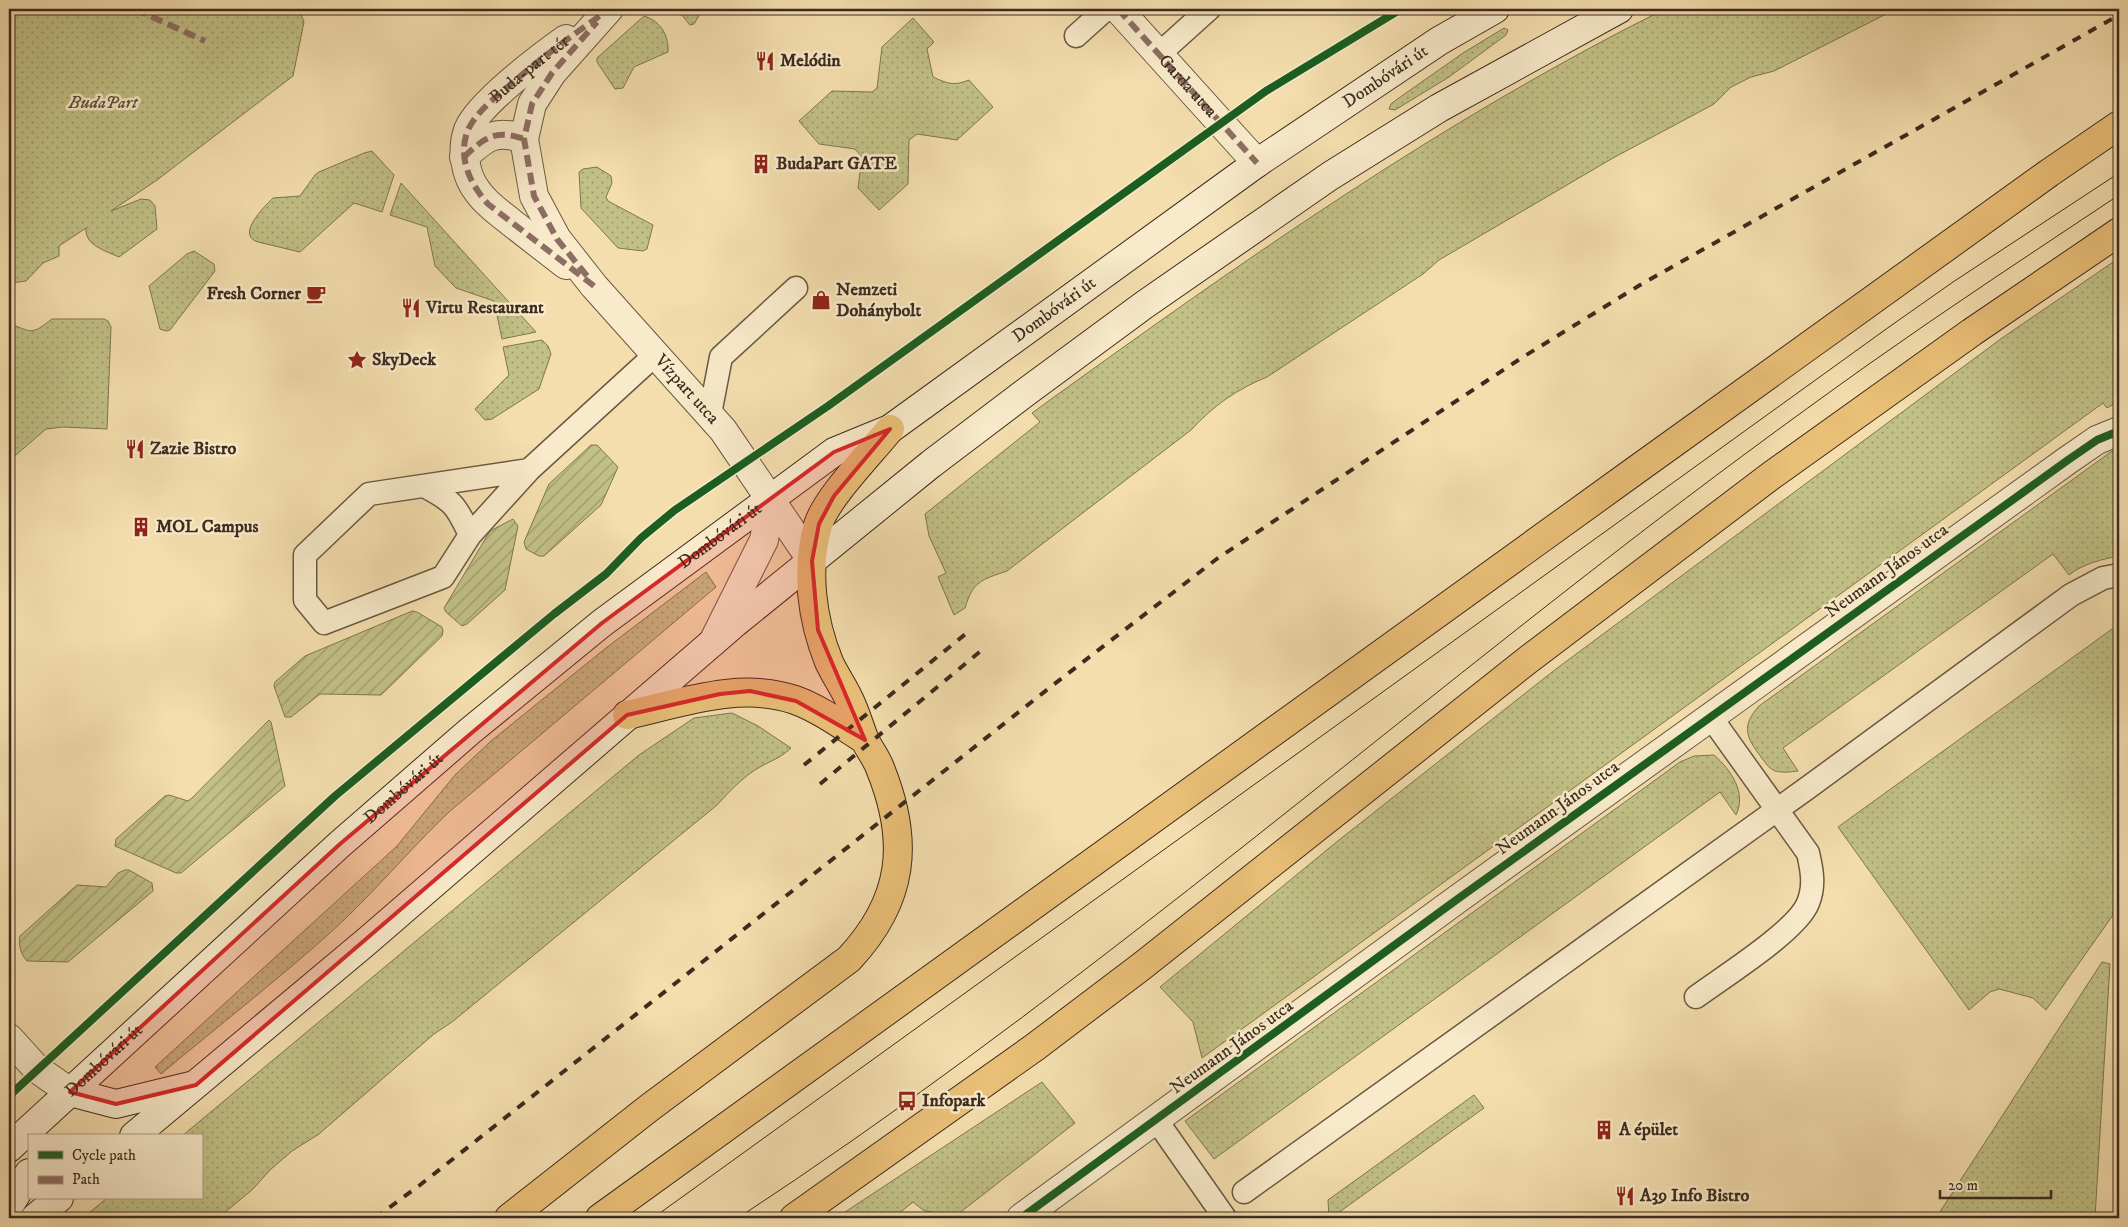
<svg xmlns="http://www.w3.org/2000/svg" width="2128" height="1227" viewBox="0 0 2128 1227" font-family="'IM FELL DW Pica',serif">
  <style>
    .grass { fill: url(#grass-dots); stroke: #7e7652 }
    .garden { fill: url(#garden-furrows); stroke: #7e7652 }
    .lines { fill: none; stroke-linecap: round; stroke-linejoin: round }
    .lane-casing { stroke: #6a5842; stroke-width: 25 }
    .street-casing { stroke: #6a5842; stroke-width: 30 }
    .secondary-casing { stroke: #3c2b1e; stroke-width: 30 }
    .primary-casing { stroke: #3c2b1e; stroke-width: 30 }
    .lane { stroke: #f8eaca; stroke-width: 22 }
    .street { stroke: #f8eaca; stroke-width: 28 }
    .secondary { stroke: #f8eaca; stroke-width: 28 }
    .primary { stroke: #eabf77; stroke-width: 28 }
    .tram { stroke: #3c2b1e; stroke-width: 1 }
    .rail { stroke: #3c2b1e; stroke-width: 4; stroke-dasharray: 9 9; stroke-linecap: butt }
    .quiet { stroke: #8d6e63; stroke-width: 6; stroke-dasharray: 12 6; stroke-linecap: butt }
    .cycleway-casing { stroke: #f8eaca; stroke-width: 11 }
    .cycleway { stroke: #1b5e20; stroke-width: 8 }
    .marked { fill: #d62828; fill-opacity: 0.2; stroke: #d62828; stroke-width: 4; stroke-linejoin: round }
    .labels { text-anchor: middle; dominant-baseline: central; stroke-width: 5; stroke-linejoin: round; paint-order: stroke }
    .poi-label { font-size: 18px; font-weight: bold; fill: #3c2b1e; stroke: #f8eaca; text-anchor: start }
    .street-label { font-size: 18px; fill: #3c2b1e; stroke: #f8eaca }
    .park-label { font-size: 18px; font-style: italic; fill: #5d5038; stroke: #f8eaca }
  </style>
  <defs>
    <pattern id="grass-dots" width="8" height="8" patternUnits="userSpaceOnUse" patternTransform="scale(1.25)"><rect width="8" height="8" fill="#c1c086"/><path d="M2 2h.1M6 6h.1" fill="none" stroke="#9e9c6d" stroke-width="1.8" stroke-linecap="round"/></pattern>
    <pattern id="garden-furrows" width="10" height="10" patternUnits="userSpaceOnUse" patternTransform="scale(1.25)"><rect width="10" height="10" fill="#c1c086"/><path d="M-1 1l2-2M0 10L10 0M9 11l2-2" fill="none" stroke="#9e9c6d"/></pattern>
  </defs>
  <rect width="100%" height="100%" fill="#f4deae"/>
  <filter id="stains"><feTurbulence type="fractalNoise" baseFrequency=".004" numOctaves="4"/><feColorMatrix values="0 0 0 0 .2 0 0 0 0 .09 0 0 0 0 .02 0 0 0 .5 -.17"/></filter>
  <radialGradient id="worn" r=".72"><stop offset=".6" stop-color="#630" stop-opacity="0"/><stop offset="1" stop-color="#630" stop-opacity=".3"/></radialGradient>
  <path class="grass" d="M9,9H299L304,22L293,76L157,180L111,211L141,199L150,200L155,206L157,229L119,257C106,251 84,245 86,228L59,246V256L43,263L26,281L11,283L9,285Z
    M677,9H703L694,24L690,25Z
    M1665,9H1896L1774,71L1751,77L1731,87L1714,104L1613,158L1439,260L1423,274L1267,377C1237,389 1213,406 1191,430L1007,571C981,580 973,581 965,608L954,615L938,577L946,573L929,536L925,514L1040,422L1032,413C1235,266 1440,121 1665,9Z
    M644,16C661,21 669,36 668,52L634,67L623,88L615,89L597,62V58Z
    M913,18L934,42L927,49L933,77C948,84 954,86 969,80L993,107L957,140L917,134L909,140L908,184L879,210L858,188L862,157L855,149L819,144L799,121L832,91L872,92L877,88L882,47Z
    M1504,28L1508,30L1506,35L1449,77L1395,110L1389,109L1391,104L1396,100L1463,53Z
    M372,151L394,175L382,212L354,203L300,252L258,242C235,235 265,206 273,198L300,196L315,175L319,172L364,153Z
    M597,167L611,176L612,183L606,197L608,201L653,225L647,249L643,251L618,248L581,208L579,172L583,169Z
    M401,183L536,332L502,339L494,301L456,288L435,266L427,227L390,215Z
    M194,251L214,264L215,271L170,330L166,331L160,329L149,286L187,254Z
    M2119,258V401L2107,408L2103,403L1202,1058L1193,1022L1160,987L1339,840L1556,669L2002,338Z
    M52,319H104L108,321L111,327L107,429L63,427L46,429L9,461V323C33,333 31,335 52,319Z
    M542,340L548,346L551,354L539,389L492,419L485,420L475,409L509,375L503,347Z
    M2119,446V556C2103,559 2082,564 2069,575L2053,554L1783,748L1798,771C1791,772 1782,773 1775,771C1768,768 1765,762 1761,757C1746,737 1741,726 1759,706Z
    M706,572L716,587L449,812C408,851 372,895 330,933C275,982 217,1027 161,1074L155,1067L397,846L455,775L491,741L606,648Z
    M2119,624V834L2113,915L2046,1010L2033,998L1999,989L1990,992L1969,1010L1838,827Z
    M732,713L758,726L791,748C780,759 767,762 755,770C740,780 729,792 717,805L452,1022L434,1034L319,1134L292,1151L270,1170L253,1189L218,1218H83L107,1198H201V1136H182L639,755L694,718Z
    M1714,755C1731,770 1747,793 1736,815L1720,792L1214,1159L1185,1121L1680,762L1694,756Z
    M2102,962L2110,964L2095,1218H1936Z
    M1042,1082L1075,1123L953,1218L923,1210L913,1202L893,1218H836Z
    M1474,1095L1484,1108L1331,1218H1329L1328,1200Z"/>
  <path class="garden" d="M591,445H597L618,467L601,505L544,556H539L526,549L524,542L549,484Z
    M513,519L518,526L505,590L467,624L462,626L446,612L444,608L490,531Z
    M412,611L417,612L442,627L443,631L442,636L381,695L320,694L291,717H285L274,686L275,682L305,656Z
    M269,720L271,722L285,786L181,873H176L115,846L116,839L165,796L169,795L188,801L192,798Z
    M125,870H129L152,883L153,891L68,962L27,961C21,955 18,944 20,936L77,885L106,887L118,873Z"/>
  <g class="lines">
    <defs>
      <path id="lane" d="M1076,36L1106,9
        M1159,54L1209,9
        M710,414L721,357L796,288
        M529,470L369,494L305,555V600L324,623L443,577L470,535L529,470L656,354
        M424,486C453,501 456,505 470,535
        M1696,997C1723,977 1797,931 1808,903C1815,886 1812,870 1808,853L1710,716
        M1157,1121L1225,1218
        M1244,1192L1806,789L2071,595L2103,578L2119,575"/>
      <g id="street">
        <path id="s1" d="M609,9L552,73L532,104L524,139L534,196L557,239L594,286L723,430L812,561"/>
        <path id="s2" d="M1118,9L1257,163"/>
        <path d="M566,39C542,56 478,104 468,130C461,150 465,176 478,192C487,205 500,213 512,223C530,237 548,251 566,265"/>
        <path d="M464,157C485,137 496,129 524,139"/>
        <path d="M713,642L764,540L771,499"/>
        <path d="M9,1038L37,1069L70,1092"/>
        <path d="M1021,1218L1459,898L2068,460L2097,440L2119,431"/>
      </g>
      <g id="secondary">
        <path d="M70,1092L116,1104L190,1086"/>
        <path d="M134,1136L366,942L735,623L931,464L1026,392L1144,305L1330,176L1439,108L1619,9"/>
        <path id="s3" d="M9,1148L340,844L470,731L602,623L834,452L890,429L1257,163L1439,41L1495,9"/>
        <path d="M9,1206L29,1173"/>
        <path d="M35,1218L59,1198"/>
      </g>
      <path id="primary" d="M627,715C681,703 740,681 795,700C820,709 843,726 865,740
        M509,1218L649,1108L849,959C904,900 910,842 880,768C876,757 868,748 864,738C859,725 855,711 849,699C843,686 835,675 829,662C812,620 805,570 818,525C827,497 870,454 890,429
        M600,1218L1636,470L2049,173L2119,125
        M794,1218L1035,1047L1142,966L1529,659L1772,475L1972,332L2119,232"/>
    </defs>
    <use href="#lane" class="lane-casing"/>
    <use href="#street" class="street-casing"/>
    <use href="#secondary" class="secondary-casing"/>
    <use href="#primary" class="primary-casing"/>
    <use href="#lane" class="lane"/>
    <use href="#street" class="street"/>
    <use href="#secondary" class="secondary"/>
    <use href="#primary" class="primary"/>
    <path class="tram" d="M653,1218L1889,327L1953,282L2119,173
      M738,1218C1049,1014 1332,771 1626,544C1705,483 1786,423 1869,364C1951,306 2035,251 2119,195"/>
    <path class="rail" d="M804,765L968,632
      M820,784L982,650
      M375,1218L420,1185L1053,685L1218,558L1523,357L1640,285L2119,15"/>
    <g class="quiet">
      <path d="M135,9L205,41"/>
      <path d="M1118,9L1257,163"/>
      <path d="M464,157C485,137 496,129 524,139"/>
      <path d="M587,276L557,239L534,196L524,139L532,104L552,73L597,22"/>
      <path id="s4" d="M594,286L488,204C470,184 457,157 468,130C476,112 496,97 510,85C541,58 574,34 608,10"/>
    </g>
    <defs>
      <path id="cycleway" d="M9,1096L335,796L554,614L606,574L641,538L675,510L828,406L1266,91L1401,9
        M1021,1218L1459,898L2068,460L2097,440L2119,431"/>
    </defs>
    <use href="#cycleway" class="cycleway-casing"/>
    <use href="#cycleway" class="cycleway"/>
  </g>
  <path class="marked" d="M890,429L834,496L819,524L812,561L818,630L865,740L796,701L750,691L720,694L627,715L196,1085L116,1104L70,1092L340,844L602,623L834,452Z"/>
  <defs>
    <symbol id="restaurant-bare" viewBox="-9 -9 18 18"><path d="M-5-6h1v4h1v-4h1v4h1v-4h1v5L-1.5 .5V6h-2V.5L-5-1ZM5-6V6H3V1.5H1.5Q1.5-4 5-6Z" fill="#8f2418" stroke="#f8eaca" stroke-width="2.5" paint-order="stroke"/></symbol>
    <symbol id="building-bare" viewBox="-9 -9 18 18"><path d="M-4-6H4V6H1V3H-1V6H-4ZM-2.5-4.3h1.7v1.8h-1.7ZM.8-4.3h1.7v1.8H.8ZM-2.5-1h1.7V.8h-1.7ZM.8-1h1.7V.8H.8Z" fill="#8f2418" stroke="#f8eaca" stroke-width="2.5" paint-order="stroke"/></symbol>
    <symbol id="cafe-bare" viewBox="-9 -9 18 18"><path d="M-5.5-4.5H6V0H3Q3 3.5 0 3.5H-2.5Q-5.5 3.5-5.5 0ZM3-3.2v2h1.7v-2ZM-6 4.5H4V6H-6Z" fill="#8f2418" stroke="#f8eaca" stroke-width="2.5" paint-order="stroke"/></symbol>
    <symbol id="shop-bare" viewBox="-9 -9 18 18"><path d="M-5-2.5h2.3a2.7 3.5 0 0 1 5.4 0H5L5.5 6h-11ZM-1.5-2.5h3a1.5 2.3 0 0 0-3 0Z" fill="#8f2418" stroke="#f8eaca" stroke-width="2.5" paint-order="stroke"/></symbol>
    <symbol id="sight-bare" viewBox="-9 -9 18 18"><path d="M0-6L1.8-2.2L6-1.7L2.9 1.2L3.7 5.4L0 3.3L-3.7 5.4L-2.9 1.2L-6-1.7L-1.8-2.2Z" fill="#8f2418" stroke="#f8eaca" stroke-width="2.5" paint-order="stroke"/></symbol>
    <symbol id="bus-bare" viewBox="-9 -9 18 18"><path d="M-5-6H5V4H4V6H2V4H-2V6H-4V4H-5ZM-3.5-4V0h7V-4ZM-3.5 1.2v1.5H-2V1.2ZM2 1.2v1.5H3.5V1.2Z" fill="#8f2418" stroke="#f8eaca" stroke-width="2.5" paint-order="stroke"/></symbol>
  </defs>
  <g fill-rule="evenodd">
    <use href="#restaurant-bare" x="751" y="47" width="28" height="28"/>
    <use href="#building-bare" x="747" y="150" width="28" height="28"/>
    <use href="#cafe-bare" x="302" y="280" width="28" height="28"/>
    <use href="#shop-bare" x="807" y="286" width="28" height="28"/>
    <use href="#restaurant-bare" x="397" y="294" width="28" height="28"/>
    <use href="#sight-bare" x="343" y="346" width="28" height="28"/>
    <use href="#restaurant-bare" x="121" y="435" width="28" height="28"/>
    <use href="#building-bare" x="127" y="513" width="28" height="28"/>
    <use href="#bus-bare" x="893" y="1087" width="28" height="28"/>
    <use href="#building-bare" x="1590" y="1116" width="28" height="28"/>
    <use href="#restaurant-bare" x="1611" y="1182" width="28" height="28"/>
  </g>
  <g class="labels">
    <g class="poi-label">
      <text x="780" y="61">Melódin</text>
      <text x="776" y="164">BudaPart GATE</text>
      <text x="836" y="290">Nemzeti<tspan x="836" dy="21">Dohánybolt</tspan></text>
      <text x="301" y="294" text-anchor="end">Fresh Corner</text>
      <text x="426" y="308">Virtu Restaurant</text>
      <text x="372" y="360">SkyDeck</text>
      <text x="150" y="449">Zazie Bistro</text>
      <text x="156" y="527">MOL Campus</text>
      <text x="922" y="1101">Infopark</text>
      <text x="1619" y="1130">A épület</text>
      <text x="1640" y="1196">A39 Info Bistro</text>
    </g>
    <g class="street-label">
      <text stroke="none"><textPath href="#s4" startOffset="302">Buda-part tér</textPath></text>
      <text stroke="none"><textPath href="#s3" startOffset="1749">Dombóvári út</textPath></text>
      <text stroke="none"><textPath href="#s2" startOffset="104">Garda utca</textPath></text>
      <text stroke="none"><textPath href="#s3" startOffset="1344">Dombóvári út</textPath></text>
      <text stroke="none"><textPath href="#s1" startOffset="464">Vízpart utca</textPath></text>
      <text stroke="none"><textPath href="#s3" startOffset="939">Dombóvári út</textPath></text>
      <text transform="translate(1887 571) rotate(-36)">Neumann János utca</text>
      <text stroke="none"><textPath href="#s3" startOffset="534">Dombóvári út</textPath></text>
      <text transform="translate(1558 808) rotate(-36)">Neumann János utca</text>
      <text transform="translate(1232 1047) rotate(-36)">Neumann János utca</text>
      <text stroke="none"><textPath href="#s3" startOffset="129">Dombóvári út</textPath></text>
    </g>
    <g class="park-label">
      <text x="103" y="103">BudaPart</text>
    </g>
  </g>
  <rect width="2128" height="1227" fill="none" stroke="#f4deae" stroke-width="30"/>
  <rect x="10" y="10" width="2108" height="1207" fill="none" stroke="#3c2b1e" stroke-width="2.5"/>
  <rect x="15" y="15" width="2098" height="1197" fill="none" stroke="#3c2b1e"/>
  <rect x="28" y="1134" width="175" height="65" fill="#f8eaca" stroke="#ad9e85"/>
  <rect x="38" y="1151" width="25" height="8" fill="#1b5e20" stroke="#ad9e85"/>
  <text x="72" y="1160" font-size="15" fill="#3c2b1e">Cycle path</text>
  <rect x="38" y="1176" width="25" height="8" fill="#8d6e63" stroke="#ad9e85"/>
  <text x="72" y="1184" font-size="15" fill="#3c2b1e">Path</text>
  <path d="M1940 1190v8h111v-8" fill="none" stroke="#3c2b1e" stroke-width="2.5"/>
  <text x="1948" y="1190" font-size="15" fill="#3c2b1e" stroke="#f8eaca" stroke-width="4" paint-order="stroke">20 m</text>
  <rect width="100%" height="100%" filter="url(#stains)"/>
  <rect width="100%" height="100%" fill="url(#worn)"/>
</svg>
